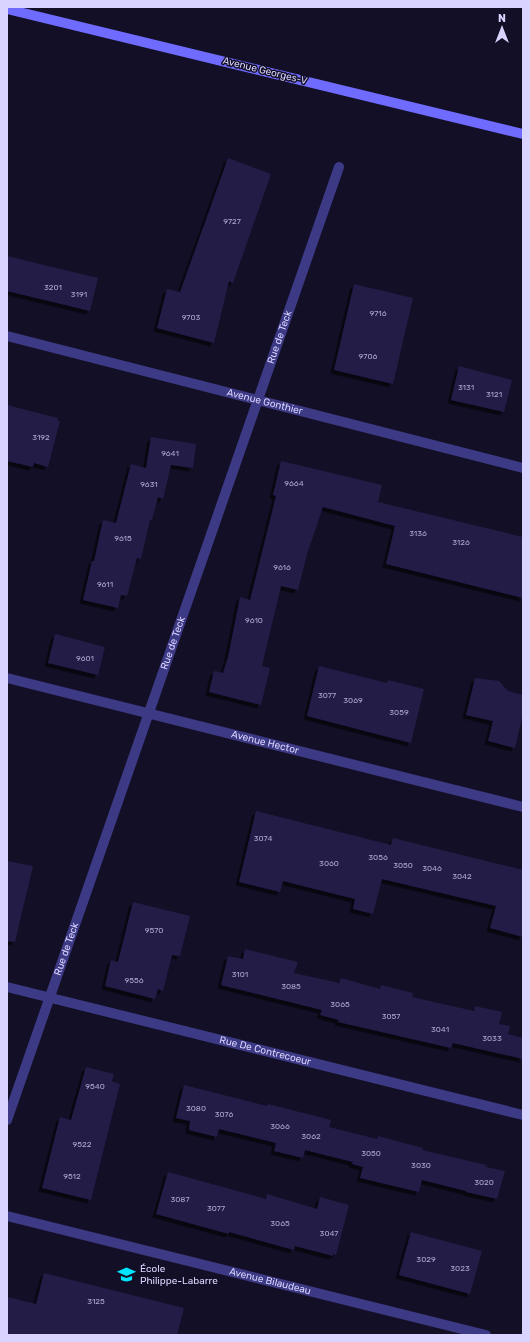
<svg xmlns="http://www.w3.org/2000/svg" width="530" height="1342" viewBox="0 0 530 1342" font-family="Rubik,sans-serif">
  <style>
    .building { fill: #241b47; filter: url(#shadow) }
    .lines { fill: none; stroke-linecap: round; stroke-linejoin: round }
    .street { stroke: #3d3a85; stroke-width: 10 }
    .secondary { stroke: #6f6bff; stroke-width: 10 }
    .labels { text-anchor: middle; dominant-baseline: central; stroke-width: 3; stroke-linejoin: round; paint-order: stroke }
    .number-label { font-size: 8px; fill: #aca6d1 }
    .street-label { font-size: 10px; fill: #d9d4ff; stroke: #130f26 }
    .poi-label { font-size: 10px; fill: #d9d4ff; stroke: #130f26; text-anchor: start }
  </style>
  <defs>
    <filter id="shadow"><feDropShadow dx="-3.5" dy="3.5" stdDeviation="0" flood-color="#0009"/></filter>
  </defs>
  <rect width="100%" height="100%" fill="#130f26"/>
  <path class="building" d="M228,158L271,174L233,283L229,281L214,343L157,328L167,289L180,292Z
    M7,256L98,278L90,311L7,291Z
    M354,284L413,298L393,384L334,370Z
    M459,366L512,380L504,412L451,400Z
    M7,405L58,418L57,420L60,421L48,467L34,463L33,467L7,461Z
    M151,437L196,444L193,468L171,465L163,499L158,497L152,520H150L141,559L137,558L127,596L121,595L118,608L83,600L92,561H94L103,520L116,523L131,464L146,468Z
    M281,461L382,485L378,502L523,537V598L386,564L395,526L323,507L307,554L298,590L281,586L262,666L270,668L261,705L209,692L214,671L223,673L228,657L240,597L250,600L276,496L273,495Z
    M55,634L105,647L98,675L48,663Z
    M319,666L387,683L388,680L424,689L411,743L307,716Z
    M475,678L499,681L508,691L523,695V713L515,748L488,741L493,721L466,715Z
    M256,811L391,845L393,838L523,870V937L490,928L496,906L382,879L373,914L353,909L355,899L283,881L280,892L239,882Z
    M7,861L33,866L15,942L7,941Z
    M133,902L190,916L180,956L172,955L163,991L158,989L155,999L105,986L111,960L118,962Z
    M245,949L298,962L294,973L339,983L341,978L380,989L381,985L413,993L412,997L474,1011L475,1006L502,1012L499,1024L510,1026L508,1034L523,1038V1059L453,1043L451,1048L338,1022L339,1020L320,1015L322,1010L221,985L228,956L243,959Z
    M86,1067L114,1074L112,1081L120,1084L91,1200L42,1188L60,1117L71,1120Z
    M184,1085L267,1106L268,1104L331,1120L329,1127L377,1139L378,1136L423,1148L422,1150L486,1165V1167L505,1171L497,1199L466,1192V1191L422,1180L419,1192L360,1178L363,1167L352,1164L353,1162L305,1150L303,1158L274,1151L276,1143L219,1129L217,1137L189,1130L190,1121L176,1118Z
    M168,1172L266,1199L267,1194L317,1209L320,1197L349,1205L336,1255L333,1254V1256L295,1246L294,1250L229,1232V1234L156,1214Z
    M411,1232L482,1251L470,1294L399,1275Z
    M44,1273L184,1308L177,1335H7V1297L36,1304Z"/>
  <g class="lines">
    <g class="street">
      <path id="s1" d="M7,336L523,468"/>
      <path id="s2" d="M7,678L523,807"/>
      <path id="s3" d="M7,987L523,1115"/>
      <path id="s4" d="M7,1120L339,167"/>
      <path id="s5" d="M7,1216L486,1335"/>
    </g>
    <path class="secondary" d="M7,9L523,134"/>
  </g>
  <defs>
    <symbol id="school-bare" viewBox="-9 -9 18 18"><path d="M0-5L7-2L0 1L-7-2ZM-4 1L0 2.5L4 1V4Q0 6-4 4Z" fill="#00e5ff" stroke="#130f26" stroke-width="2.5" paint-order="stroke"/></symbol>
  </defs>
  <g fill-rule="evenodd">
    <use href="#school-bare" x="114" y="1262" width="25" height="25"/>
  </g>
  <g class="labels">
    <g class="number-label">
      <text x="232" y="221">9727</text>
      <text x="53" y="287">3201</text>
      <text x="79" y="294">3191</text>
      <text x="378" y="313">9716</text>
      <text x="191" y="317">9703</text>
      <text x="368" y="356">9706</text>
      <text x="466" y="387">3131</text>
      <text x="494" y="394">3121</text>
      <text x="41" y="437">3192</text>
      <text x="170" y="453">9641</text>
      <text x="294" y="483">9664</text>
      <text x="149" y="484">9631</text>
      <text x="418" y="533">3136</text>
      <text x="123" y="538">9615</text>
      <text x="461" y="542">3126</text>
      <text x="282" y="567">9616</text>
      <text x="105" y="584">9611</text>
      <text x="254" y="620">9610</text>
      <text x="85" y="658">9601</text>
      <text x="327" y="695">3077</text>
      <text x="353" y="700">3069</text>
      <text x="399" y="712">3059</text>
      <text x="263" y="838">3074</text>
      <text x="378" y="857">3056</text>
      <text x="329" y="863">3060</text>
      <text x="403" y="865">3050</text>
      <text x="432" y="868">3046</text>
      <text x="462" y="876">3042</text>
      <text x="154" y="930">9570</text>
      <text x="240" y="974">3101</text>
      <text x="134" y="980">9556</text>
      <text x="291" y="986">3085</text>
      <text x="340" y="1004">3065</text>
      <text x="391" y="1016">3057</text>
      <text x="440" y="1029">3041</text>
      <text x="492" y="1038">3033</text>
      <text x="95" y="1086">9540</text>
      <text x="196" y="1108">3080</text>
      <text x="224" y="1114">3076</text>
      <text x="280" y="1126">3066</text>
      <text x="311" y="1136">3062</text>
      <text x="82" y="1144">9522</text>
      <text x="371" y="1153">3050</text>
      <text x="421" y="1165">3030</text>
      <text x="72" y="1176">9512</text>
      <text x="484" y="1182">3020</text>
      <text x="180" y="1199">3087</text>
      <text x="216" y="1208">3077</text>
      <text x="280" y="1223">3065</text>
      <text x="329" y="1233">3047</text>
      <text x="426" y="1259">3029</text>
      <text x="460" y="1268">3023</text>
      <text x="96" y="1301">3125</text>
    </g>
    <g class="street-label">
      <text transform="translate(265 71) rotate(14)">Avenue Georges-V</text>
      <text stroke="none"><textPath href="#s4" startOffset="829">Rue de Teck</textPath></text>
      <text stroke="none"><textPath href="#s1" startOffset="266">Avenue Gonthier</textPath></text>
      <text stroke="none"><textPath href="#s4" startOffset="505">Rue de Teck</textPath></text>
      <text stroke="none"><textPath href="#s2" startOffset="266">Avenue Hector</textPath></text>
      <text stroke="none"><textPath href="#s4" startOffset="181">Rue de Teck</textPath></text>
      <text stroke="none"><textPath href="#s3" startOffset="266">Rue De Contrecoeur</textPath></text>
      <text stroke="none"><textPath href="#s5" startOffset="271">Avenue Bilaudeau</textPath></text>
    </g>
    <g class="poi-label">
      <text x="140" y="1269">École<tspan x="140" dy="12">Philippe-Labarre</tspan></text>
    </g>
  </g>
  <rect width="530" height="1342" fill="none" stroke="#d9d4ff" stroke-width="16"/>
  <g transform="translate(502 28)" stroke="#130f26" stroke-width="3" paint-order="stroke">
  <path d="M0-3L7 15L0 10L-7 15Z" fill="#d9d4ff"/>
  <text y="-6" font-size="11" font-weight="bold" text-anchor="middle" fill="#d9d4ff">N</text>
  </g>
</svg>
